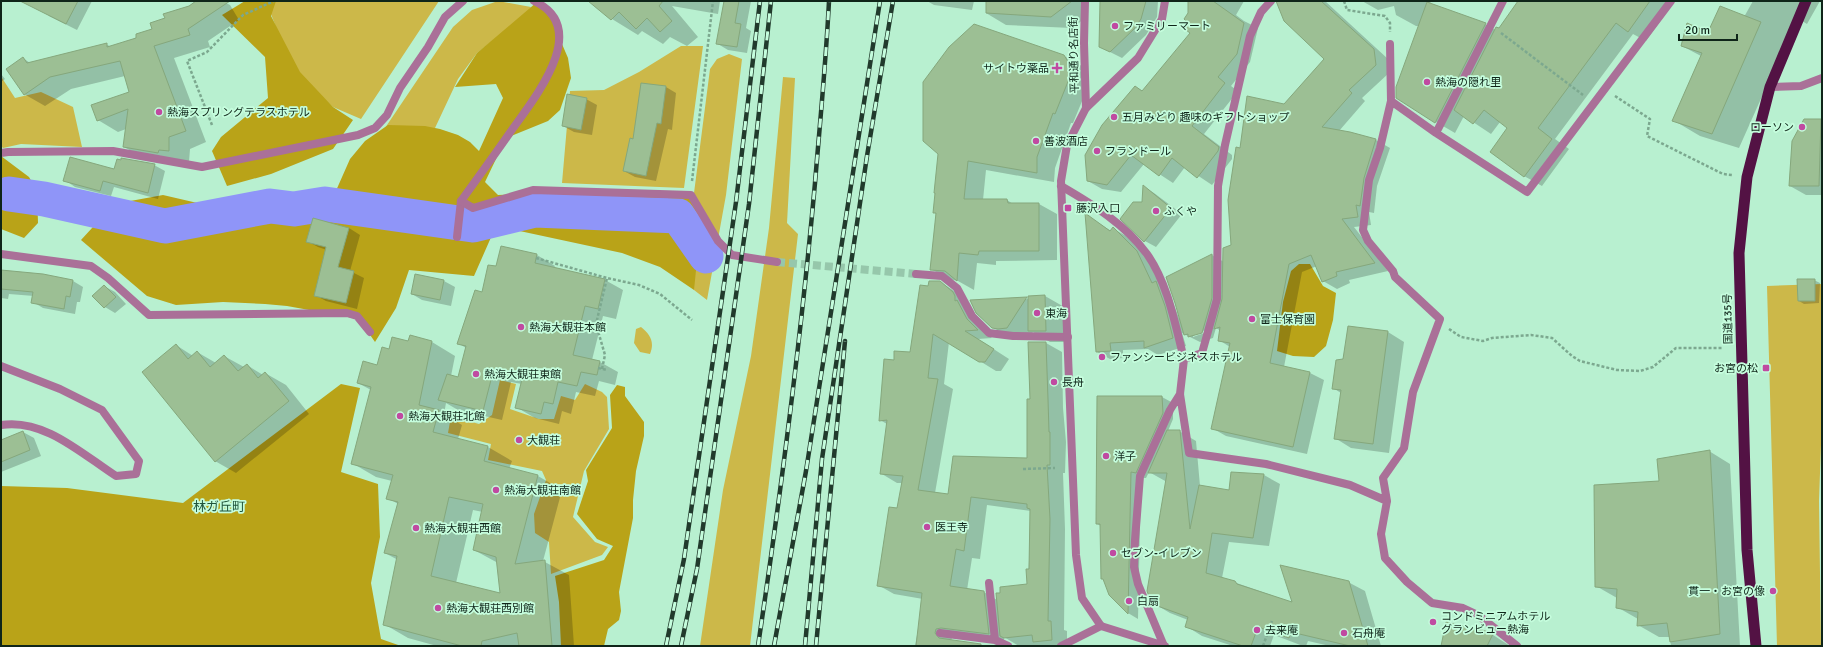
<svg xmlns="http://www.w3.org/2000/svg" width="1823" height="647" viewBox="0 0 1823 647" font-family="Signika,'Noto Sans JP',sans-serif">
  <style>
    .green { fill: #ccb849 }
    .forest { fill: #b9a318 }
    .shadow { fill: #0003; fill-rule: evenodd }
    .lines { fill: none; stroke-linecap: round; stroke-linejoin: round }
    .river { stroke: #8f95f8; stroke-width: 35 }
    .building { fill: #9cbf94; stroke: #85a77c; fill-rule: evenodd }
    .minor-tunnel { stroke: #96c7ab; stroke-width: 8; stroke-dasharray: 8 4; stroke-linecap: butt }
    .path { stroke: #7ca88f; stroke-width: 2.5; stroke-dasharray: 3 2; stroke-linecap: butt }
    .service { stroke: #aa7098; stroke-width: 8 }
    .pedestrian { stroke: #aa7098; stroke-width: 8 }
    .minor { stroke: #aa7098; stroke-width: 8 }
    .tertiary { stroke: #aa7098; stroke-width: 8 }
    .trunk { stroke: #531244; stroke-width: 11 }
    .rail-casing { stroke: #213a2c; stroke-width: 4.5 }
    .rail { stroke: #c5fddd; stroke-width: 3; stroke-dasharray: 9; stroke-linecap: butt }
    .poi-dot { fill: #c04aa1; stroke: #c5fddd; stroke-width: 1.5 }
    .labels { text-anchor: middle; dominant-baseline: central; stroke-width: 3.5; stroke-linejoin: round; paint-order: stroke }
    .poi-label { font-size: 11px; fill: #0f2519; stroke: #c5fddd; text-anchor: start }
    .street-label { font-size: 11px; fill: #0f2519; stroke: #c5fddd }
    .quarter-label { font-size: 13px; fill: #20543b; stroke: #c5fddd }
  </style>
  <rect width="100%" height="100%" fill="#b8f0d0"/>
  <path class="green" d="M270,1H439L361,119L333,107L293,70L267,4Z
    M498,1L531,7L526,14L477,53L458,79L435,128H385L453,27L472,10Z
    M681,46H703L684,188L562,183L570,91L604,90L639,72Z
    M729,54L742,59L726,195L707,300L694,290V193L710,69L717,59Z
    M783,77L795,78L787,223L798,234L750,646H700L723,490L751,356L769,228Z
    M2,78L15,98L41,92L73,107L82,147L21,144L3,148L1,146Z
    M1822,284V417L1819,501L1821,646H1777L1767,286Z
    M641,327C650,334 655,342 650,354L640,352L634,343L636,329Z
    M500,380L516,384L510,409L539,419H554L561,396L575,400L585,384L602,392L607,397L609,429L584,471L573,517L595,542L608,547L602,555L551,574L549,542L535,533L534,514L546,480L542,471L488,460L491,444L448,433L451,416L479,424L492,415Z"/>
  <path class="forest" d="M245,1H276L271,16L300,72L333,107L353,120L333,149L271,174L227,186L212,151L221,137L268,98L265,57L222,15Z
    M537,2L554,19L559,37L568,58L571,78L560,110L548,121L506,138L485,182L498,195L591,192L694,193L701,221L694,290L660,267L622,253L496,226L474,276L409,270L396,308L375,342L359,319L287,306L265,304L223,302L176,305L147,296L81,240L114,204L163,195L206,205L233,198L267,205L293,214L294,209L385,215L420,210H402L331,202L350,159L365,141L388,125L425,126L440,129L458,135L470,142L479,151L503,98L496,84L455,87L477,53Z
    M1,156L29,177L37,191L38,223L24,238L1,229Z
    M1299,264H1310L1323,286L1336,293L1333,320L1326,346L1314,357L1293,356L1277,351L1283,302L1291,271Z
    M341,384L360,388L341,472L378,484L380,537L371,583L381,639L401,646H1V486L67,488L183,503Z
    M617,385L625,387V396L644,422V436L636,471L633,500V518L619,592L621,611L619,620L608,629L604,646H561L559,602L555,576L604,560L613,546L597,539L577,514L588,481L586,470L612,428L610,395Z"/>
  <path class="shadow" d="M43,1H92L77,30L49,16Z
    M198,1H222L230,5L239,20L208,41L210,47L174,58L206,142L190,149L189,162L144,158L124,147L126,129L118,132L98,120L130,92L125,76L71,89L45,106L24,94L23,58L30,63L106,44L111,47L138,38L154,30L166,19Z
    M590,1H720L718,14L672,6L698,37L687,46L670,37L663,44L642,31L638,35L612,19Z
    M724,1H751L746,28L751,31L747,53L728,50L718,44Z
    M927,1H974L972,10L934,5Z
    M999,1H1089L1084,19L1072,28L1006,25L986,13Z
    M1101,1H1158L1157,17L1146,35L1122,58L1100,47Z
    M1189,1H1244L1236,15L1244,21L1258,28L1250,62L1231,86L1238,91L1204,134L1232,155V159L1212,185L1185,167L1173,183L1144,164L1121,192L1102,189L1088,181L1103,125L1135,87L1143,91L1191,33L1188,21Z
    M1287,1H1325L1388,59L1389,73L1362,98L1365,101L1339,131L1376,140L1390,148L1377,186L1374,213L1369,212L1371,225L1354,227L1388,271L1349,280L1350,283L1337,289L1323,281L1317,266L1302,272L1284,367L1310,373L1324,380L1307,454L1226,436L1212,428L1230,347L1219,340L1221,331L1216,328L1213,338L1200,342L1182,333L1186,346L1158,355L1148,349L1123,350V358L1110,359L1097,352L1086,215L1111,231L1114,229L1126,236L1150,259L1168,290L1179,318H1180L1212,255L1224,262L1232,246L1241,149L1285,105L1325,59ZM1206,330L1207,332L1193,337V334Z
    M1362,1H1430L1431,5L1485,24L1496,30L1500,29L1519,1H1666L1672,5L1646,41L1633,34L1555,139L1569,149L1542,186L1524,176L1509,128L1500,122L1491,134L1464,116L1455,133L1436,122L1419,26H1416L1396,15L1394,6L1378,10Z
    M1753,1H1820L1807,24L1797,18L1739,148L1700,136L1673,120L1701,56L1682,46L1744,17Z
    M1064,56L1082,66L1087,89L1073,123H1071L1055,168L1054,182L986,170L983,200H1007L1013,204H1039L1057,214V260L996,261V265L977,263L974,290L958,281L949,279L931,269L936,214L934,212L936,193Z
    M1,74L5,79L1,82Z
    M666,87L676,93L672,130L668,129L656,181L635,177L624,171L634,140Z
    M586,99L597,105L592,135L574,132L563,126Z
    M1820,120L1822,121V195H1806L1790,186Z
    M154,165L165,171L158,199L114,187L111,196L75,187L65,180L115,170Z
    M1144,187L1154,193L1182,214L1156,247L1145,241L1143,203Z
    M313,219L349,228L360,235L350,271L364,278L357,309L326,301L315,295L327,250L318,247L307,241Z
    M537,255L555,266L554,268L605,280L623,290L616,319L603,316L592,360L600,362L618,372L615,385L599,381L595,396L576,392L571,414L562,411L559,424L535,418L516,407L522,384L511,382L502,420L458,410L446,403L444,414L462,425L458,439L488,447L512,461L509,469L538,476L562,490L543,561L569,575L574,646H437L408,638L384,624L398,560L385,553L398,504L388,498L392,481L376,477L352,463L371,390L358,383L378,366L390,350L409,342H432L455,356L451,376L459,378L466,348L458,343L497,268ZM473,510L483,512L474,550L498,563L501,594L456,583Z
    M1,271L73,281L83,287L80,302H77L75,314L43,308L33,302L34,296L9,294L8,299L1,298Z
    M415,275L444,281L455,287L451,306L422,300L412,294Z
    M1814,280L1820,283L1819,303L1804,304L1799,301Z
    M940,282L956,292L983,329L992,338L978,339L1009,359L1001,371H996L949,342L944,384L953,389L935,493L949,495L1028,459L1031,400L1029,343H1046L1062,352L1063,408L1066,442L1065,473H1063L1065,529L1064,630L1067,631V646L1040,645L1019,646L1004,637V642L952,638L951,641L983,646H915L917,635L919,636L923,599L894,594L878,585L898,509L902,483H897L882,474L887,424L880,420L895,361L911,353L929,288ZM987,505L1031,511L1028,585L997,600L984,592L967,590L972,558L980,559Z
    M104,286L115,292L126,304L115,313L105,307Z
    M1045,296L1066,308L1067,342H1050L1033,332L1028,339H1013L992,327L971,301L1029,299Z
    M1348,327L1388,332L1404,342L1389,453L1351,448L1335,438L1341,393L1333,388L1344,360Z
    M176,345L193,356L197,352L216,363L224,356L244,367L247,365L263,375L265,373L286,385L309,414L236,473L215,461Z
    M1098,397H1162L1173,403V419L1168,431H1179L1196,441L1200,486L1230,491L1264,475L1280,484L1269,546L1229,542L1222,578L1294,603L1348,582L1365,591L1381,646H1330L1308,641L1306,646H1303L1274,635L1270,646H1233L1202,636L1186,626L1188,620L1170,613L1153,603L1167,482L1149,472L1146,478H1141L1138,619L1128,613L1110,595L1105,580L1102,578L1101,526L1097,524Z
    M23,432L34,438L41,456L1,472V441Z
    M1709,451L1730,464L1740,646H1671L1670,637H1659L1638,625V619L1617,607V598L1596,586L1660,482Z
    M1490,633L1510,646H1442Z"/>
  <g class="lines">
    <path class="river" d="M9,194L44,199L165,226L270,206L294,209L325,204L473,225L535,210L678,216L706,256"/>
  </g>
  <path class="building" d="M20,1H78L66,24Z
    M196,1H230L188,29L190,35L154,46L186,131L169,137V151L159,150L158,153L123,147L128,109L97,121L91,105L129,92L120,61L50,77L24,95L6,69L23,57L27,63L107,43V47L136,38V34L152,29L150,23L165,18L163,14L189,6Z
    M588,1H663L659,6L672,21L660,32L647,18L636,29L619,12L611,20Z
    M724,1H739L735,23L741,24L737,47L716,44Z
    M986,1H1072L1051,17L986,13Z
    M1100,1H1146L1141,19L1134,29L1110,52L1099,47Z
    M1188,1H1213L1244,23L1237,54L1218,77L1225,83L1192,126L1219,147L1218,151L1197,178L1172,158L1159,176L1131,155L1107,185L1087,181L1085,155L1102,125L1135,86L1142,91L1190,33L1182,27L1186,21L1184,19L1188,13Z
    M1276,1H1321L1374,49L1376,65L1349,90L1352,93L1322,127L1350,132L1376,139L1364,178L1360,206L1356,205L1358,217L1342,219L1375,263L1336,272L1337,276L1322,282L1311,255L1289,264L1270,363L1310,372L1293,447L1211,429L1230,343L1218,341L1220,327L1214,329L1222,299L1223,248L1231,245L1228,200L1236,147L1240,148L1247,96L1284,104L1324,59L1284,21Z
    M1518,1H1650L1628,32L1616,23L1538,128L1552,139L1524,177L1490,152L1507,128L1484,110L1473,124L1454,110L1496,27L1499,28Z
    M1427,2L1486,23L1435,123L1396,98V87Z
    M1720,6L1761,22L1712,134L1672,121L1702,53L1681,46L1687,23L1708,32Z
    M974,24L1064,55L1070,65L1069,79L1055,114L1053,113L1037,157V173L968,161L964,199H1007L1008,203H1039V251H979L978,255L959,253L957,281L945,271L930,270L936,213H933L935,193H934L938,154L923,141V82L949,47Z
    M641,83L666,86L661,124L657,123L646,176L623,171L630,138L633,139Z
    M567,94L587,98L581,130L562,126Z
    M1804,119H1821L1819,186H1789L1792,141Z
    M70,157L114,169L117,159L121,160V158L155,164L148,193L103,181L100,191L63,181Z
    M1143,185L1171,208L1144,242L1120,219L1133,202H1142Z
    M1085,213L1110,231L1113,227L1137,251L1152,283L1156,281L1165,306L1173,338L1144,348V341L1110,343L1111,351L1096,352Z
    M313,218L349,228L338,267L354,271L346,303L314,296L326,247L306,242Z
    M501,246L537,254L535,263L605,279L598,309L585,306L573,355L600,361L597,375L581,372L577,386L558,382L553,404L544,402L541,414L515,408L522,379L493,372L483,411L438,400L447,374L458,377L466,346L457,344L475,290L482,292L488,265L496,266Z
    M1212,254V298L1202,333L1188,337V334L1184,335L1175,303L1166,277Z
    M1,270L43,274L73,280L70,297L66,296L64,309L31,303L33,292L1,289Z
    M415,274L444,280L440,300L411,294Z
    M1797,279H1815V301H1798Z
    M929,281H940L953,292L955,296V301L957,300L967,319L978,330L965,331L994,349L985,362H979L933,334L928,378L938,379L918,490L948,494L953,456L1027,458V399H1030L1028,342H1046L1048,399L1049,432H1050V465H1047L1050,519L1048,621H1051L1052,640L1033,642L1032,635L1004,638L1000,636L996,593H1000V587L1027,584L1026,569H1029L1030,509L1027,508V504L971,497L964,551L956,549L950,586L984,591L989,634L941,628L936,629L935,633L939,638L981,644V646H916L922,593L877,586L889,507L897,508L903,476L880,474L887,420L879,421L884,359L894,360V351L910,352L920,285L928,286Z
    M104,285L116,297L104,308L92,296Z
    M1045,295L1046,331H1028V296Z
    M1027,297L1007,328L998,329L992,328L976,313L970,300Z
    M1348,326L1388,331L1373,444L1334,439L1341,390L1332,389L1336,360L1343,359Z
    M410,335L432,341L419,405L439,410L433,432L488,446L484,461L538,475L515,564L545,560L552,646H519L517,633L482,641L481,646H462L383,625L397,556L384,553L398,502L386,499L393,475L351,464L371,387L357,383L363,361L377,365L382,347L389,349L392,337L408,341ZM449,497L483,504L473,550L496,557L500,593L431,576Z
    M176,344L188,359L197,351L210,367L224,355L238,371L247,364L258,378L265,372L289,401L215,462L142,372Z
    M1097,396H1162L1163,413L1136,473L1131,472L1128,614L1109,595L1103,579H1101L1100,524H1096Z
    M1167,430H1180L1190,529L1199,485L1229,490L1231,472L1264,474L1253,538L1212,533L1206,573L1235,581L1237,584L1292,602L1280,565L1349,581L1368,646H1350L1291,632L1289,638L1258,627L1251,646H1243L1185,627L1188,617L1152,604L1147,591L1167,473H1148Z
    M23,431L30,450L1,462V440Z
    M1710,450L1720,634L1670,642L1667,623L1637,626L1638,612L1616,608L1617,589L1595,587L1594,485L1659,481L1657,459Z
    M1446,622L1490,632L1493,634L1487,646H1441Z"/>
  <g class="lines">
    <path class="minor-tunnel" d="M777,262L916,274"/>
    <path class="path" d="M1344,1L1347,10L1385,16L1390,23V32
      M1501,33L1583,95
      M1615,96L1650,119L1647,136L1723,174L1732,175
      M212,125L187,61L207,52L243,15L274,1
      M692,181L713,1
      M536,258L607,278
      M1449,329L1461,337L1483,341L1492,338L1531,335L1552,338L1572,356L1580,361L1617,370L1640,371L1653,367L1676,348H1722
      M598,368L607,370
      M602,369L605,355L596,324L607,278L639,285L660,294L692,320
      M1023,469L1055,468
      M1263,646L1272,621"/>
    <path class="service" d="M457,237L461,201"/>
    <path class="pedestrian" d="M1085,1L1084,43L1086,108"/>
    <path class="minor" d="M534,1C594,29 531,102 509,134C493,157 477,179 461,201L473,208L533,190L691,195L718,241L732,255L777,262
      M1271,1L1261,12L1250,36L1225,145L1218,186L1217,299L1202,353L1184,359L1180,394L1189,453L1266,464L1350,485L1387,501L1381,534L1385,558L1407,582L1432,603L1463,608L1478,615L1517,646
      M1391,101L1436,133L1527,192L1671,1
      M1436,133L1503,1
      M1,153L8,152L113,151L202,167L358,135L375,128L387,115L400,88L428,47L445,17L463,1
      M1061,186C1092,204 1125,224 1147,254C1168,284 1175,324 1184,359
      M1,254L91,266L108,278L149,315L347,313L357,316L370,332
      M916,274L942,276L957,288L972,316L989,333L1013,336L1068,337
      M1,366L60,389L102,410L139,461L136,474L116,476C82,454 44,418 1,425
      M1387,501L1383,478L1404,448L1413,392L1440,319L1395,277L1393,271L1368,241L1363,230L1369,180L1380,148L1391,101L1390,44
      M989,583L995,640L1008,646
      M940,633L995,640
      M1061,646L1101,626
      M1164,646L1138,584L1134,567L1135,540L1140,476L1170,410L1180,394"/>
    <path class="tertiary" d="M1770,87L1801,86L1822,78
      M1165,646L1101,626L1082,598L1076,555L1061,181L1067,145L1086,108L1138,58L1162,19L1165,1"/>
    <path class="trunk" d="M1756,646L1747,550L1739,253L1747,177L1770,87L1806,1"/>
    <defs>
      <path id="rail" d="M666,646L684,559L736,202L760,1
        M681,646L697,569L749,204L771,1
        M758,646C781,492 801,338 815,183C820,122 826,62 829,1
        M774,646L806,471L880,1
        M805,646L822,459L867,156L893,1
        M816,646L845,341"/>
    </defs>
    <use href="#rail" class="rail-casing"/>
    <use href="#rail" class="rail"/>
  </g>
  <g class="poi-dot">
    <circle cx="1115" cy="26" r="4"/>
    <path d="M1055 62h4v4h4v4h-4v4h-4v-4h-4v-4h4z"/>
    <circle cx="1427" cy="82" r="4"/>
    <circle cx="159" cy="112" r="4"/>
    <circle cx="1114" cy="117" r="4"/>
    <circle cx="1802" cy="127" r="4"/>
    <circle cx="1036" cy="141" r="4"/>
    <circle cx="1097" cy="151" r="4"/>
    <rect x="1064" y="204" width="8" height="8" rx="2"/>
    <circle cx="1156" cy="211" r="4"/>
    <circle cx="1037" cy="313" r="4"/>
    <circle cx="1252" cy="319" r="4"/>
    <circle cx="521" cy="327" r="4"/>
    <circle cx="1102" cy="357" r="4"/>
    <rect x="1762" y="364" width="8" height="8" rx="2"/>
    <circle cx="476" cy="374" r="4"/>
    <circle cx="1054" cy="382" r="4"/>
    <circle cx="400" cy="416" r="4"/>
    <circle cx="519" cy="440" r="4"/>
    <circle cx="1106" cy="456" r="4"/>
    <circle cx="496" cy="490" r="4"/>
    <circle cx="927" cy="527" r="4"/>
    <circle cx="416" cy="528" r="4"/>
    <circle cx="1113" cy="553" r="4"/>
    <circle cx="1773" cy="591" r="4"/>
    <circle cx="1129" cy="601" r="4"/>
    <circle cx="438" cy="608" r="4"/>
    <circle cx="1433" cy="622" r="4"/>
    <circle cx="1257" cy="630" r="4"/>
    <circle cx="1344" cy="633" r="4"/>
  </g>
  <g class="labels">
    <g class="poi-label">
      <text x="1123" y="26">ファミリーマート</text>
      <text x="1049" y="68" text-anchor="end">サイトウ薬品</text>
      <text x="1435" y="82">熱海の隠れ里</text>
      <text x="167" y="112">熱海スプリングテラスホテル</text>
      <text x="1122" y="117">五月みどり 趣味のギフトショップ</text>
      <text x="1794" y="127" text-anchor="end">ローソン</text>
      <text x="1044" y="141">善波酒店</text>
      <text x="1105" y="151">フランドール</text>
      <text x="1076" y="208">藤沢入口</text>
      <text x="1164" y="211">ふくや</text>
      <text x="1045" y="313">東海</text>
      <text x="1260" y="319">富士保育園</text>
      <text x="529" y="327">熱海大観荘本館</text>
      <text x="1110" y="357">ファンシービジネスホテル</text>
      <text x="1758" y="368" text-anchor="end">お宮の松</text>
      <text x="484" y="374">熱海大観荘東館</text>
      <text x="1062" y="382">長舟</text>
      <text x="408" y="416">熱海大観荘北館</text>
      <text x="527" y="440">大観荘</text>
      <text x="1114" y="456">洋子</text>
      <text x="504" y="490">熱海大観荘南館</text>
      <text x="935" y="527">医王寺</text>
      <text x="424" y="528">熱海大観荘西館</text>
      <text x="1121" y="553">セブン-イレブン</text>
      <text x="1765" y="591" text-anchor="end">貫一・お宮の像</text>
      <text x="1137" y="601">白扇</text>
      <text x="446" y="608">熱海大観荘西別館</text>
      <text x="1441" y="616">コンドミニアムホテル<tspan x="1441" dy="13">グランビュー熱海</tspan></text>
      <text x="1265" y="630">去来庵</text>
      <text x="1352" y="633">石舟庵</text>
    </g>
    <g class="street-label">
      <text transform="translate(1074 55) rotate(-91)">平和通り名店街</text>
      <text transform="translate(1728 319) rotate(-91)">国道135号</text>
    </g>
    <g class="quarter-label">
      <text x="219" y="507">林ガ丘町</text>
    </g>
  </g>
  <rect width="1823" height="647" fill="none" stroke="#0f2519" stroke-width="4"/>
  <path d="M1679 34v6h58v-6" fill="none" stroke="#0f2519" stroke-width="2"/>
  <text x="1685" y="34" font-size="12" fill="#0f2519" stroke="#c5fddd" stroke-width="3" paint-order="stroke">20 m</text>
</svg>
